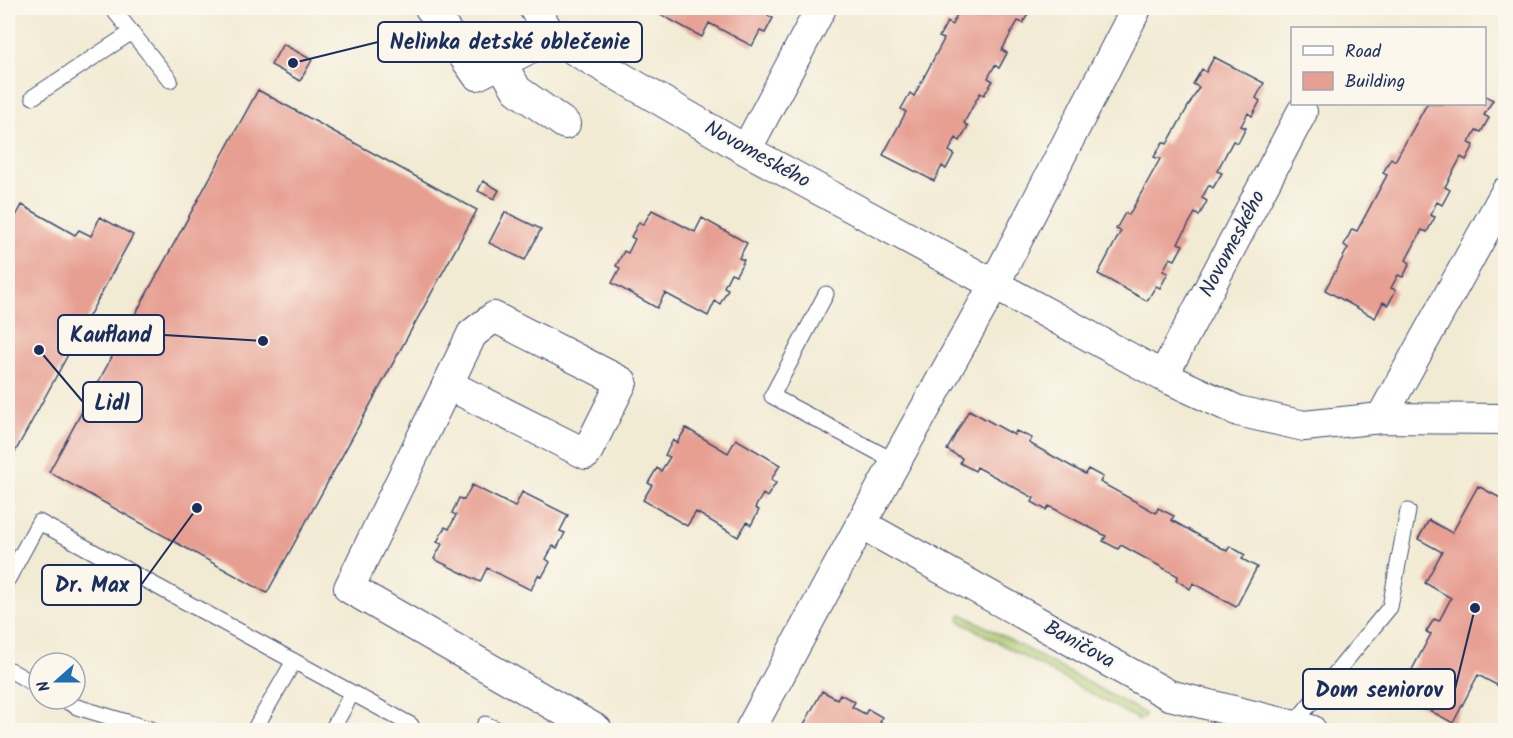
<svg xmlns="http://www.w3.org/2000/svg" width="1513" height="738" viewBox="0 0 1513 738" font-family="Kalam,sans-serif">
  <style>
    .green { fill: #b0cc73; stroke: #667e68; stroke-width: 1.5 }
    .building { fill: #e79f92 }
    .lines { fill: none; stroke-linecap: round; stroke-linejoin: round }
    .service-casing { stroke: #3b4b70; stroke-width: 17 }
    .minor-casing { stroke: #3b4b70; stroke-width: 32 }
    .service { stroke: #fff; stroke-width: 15 }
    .minor { stroke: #fff; stroke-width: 30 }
    .labels { text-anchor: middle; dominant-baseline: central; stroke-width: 4.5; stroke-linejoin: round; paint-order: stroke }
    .street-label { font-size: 21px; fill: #1b2f5e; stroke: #fbf7ec }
    .leader { fill: none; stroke: #1b2f5e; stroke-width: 2 }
    .callout-dot { fill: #1b2f5e; stroke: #fbf7ec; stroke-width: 2 }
    .callout { fill: #fbf7ec; stroke: #1b2f5e; stroke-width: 2 }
    .callout-label { font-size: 22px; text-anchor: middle; font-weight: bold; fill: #1b2f5e }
  </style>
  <rect width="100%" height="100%" fill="#fbf7ec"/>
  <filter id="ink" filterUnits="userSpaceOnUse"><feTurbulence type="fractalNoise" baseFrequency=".0167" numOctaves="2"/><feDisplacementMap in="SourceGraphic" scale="12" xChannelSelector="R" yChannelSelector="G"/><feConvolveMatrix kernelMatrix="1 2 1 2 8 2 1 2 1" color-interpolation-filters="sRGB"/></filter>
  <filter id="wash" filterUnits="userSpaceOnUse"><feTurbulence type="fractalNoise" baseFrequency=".008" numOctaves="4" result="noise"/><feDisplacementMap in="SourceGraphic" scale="24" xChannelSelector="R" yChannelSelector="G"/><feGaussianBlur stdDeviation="1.35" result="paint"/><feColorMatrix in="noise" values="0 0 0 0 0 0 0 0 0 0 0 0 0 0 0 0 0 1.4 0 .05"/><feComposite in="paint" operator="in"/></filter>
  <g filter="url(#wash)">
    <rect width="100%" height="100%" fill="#f2ebd4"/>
    <path class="green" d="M960,615H964L1142,712L1145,714L1144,718L1139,720L959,621Z"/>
    <g id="blocks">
      <path class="building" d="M659,8H772L768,16L773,18L765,33L760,31L752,46L709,23L702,37L656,12Z
        M960,8H1031L1023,23L1018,21L1010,35L1002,50L1007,53L999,68L995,65L988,78L993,81L984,95L980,93L964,123L968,126L960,141L956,138L949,151L954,154L946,169L942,166L934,181L883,155L906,112L901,109L910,93L914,96L944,39L939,37L947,22L952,25Z
        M283,44L312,60L300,81L271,65Z
        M1214,57L1264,83L1256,98L1260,101L1252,116L1248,113L1241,126L1246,128L1238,143L1233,141L1217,171L1222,173L1213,188L1209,185L1202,198L1207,201L1199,216L1195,213L1178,243L1183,245L1175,260L1170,258L1163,271L1168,273L1160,288L1156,286L1147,301L1098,274L1121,231L1116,229L1125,213L1129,215L1160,159L1154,157L1163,142L1167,144L1199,87L1193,84L1202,69L1206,72Z
        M258,90L477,210L267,593L49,472Z
        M1484,95L1493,100L1484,115L1489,118L1481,132L1476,130L1469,143L1474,145L1466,160L1461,157L1445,187L1450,190L1442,205L1437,202L1430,215L1435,217L1427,232L1422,230L1406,260L1410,263L1403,277L1398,275L1391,288L1396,290L1388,305L1383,302L1375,318L1325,290L1348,248L1344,245L1352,229L1357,231L1387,175L1383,173L1391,158L1395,161L1427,104H1484Z
        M483,181L499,190L494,199L478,191Z
        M22,205L75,235L79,230L91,236L100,217L133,235L8,465V231Z
        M652,210L695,232L702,218L747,243L739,258L744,260L736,275L731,273L724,287L728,289L720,304L715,301L708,316L665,293L657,308L612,283L620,268L616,266L624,251L628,253L635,239L631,237L639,222L643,225Z
        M505,212L541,229L525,260L489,243Z
        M969,410L1014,435L1016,431L1032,438L1029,443L1085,474L1088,469L1103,477L1100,482L1156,513L1158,508L1174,516L1171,520L1220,547L1227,551L1230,546L1245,555L1242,559L1257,567L1236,607L1193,583L1190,589L1176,580L1178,576L1121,545L1118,549L1103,541L1106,536L1049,506L1046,510L1032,502L1034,498L977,467L975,471L960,463L962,458L947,450Z
        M686,428L728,453L736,439L780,465L771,480L776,483L767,497L763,494L755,508L759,510L751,525L747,522L738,537L696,512L687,526L643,500L652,485L648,483L657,468L661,471L670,457L665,455L673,440L677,443Z
        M472,485L515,507L522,492L568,515L560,531L565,533L557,548L553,546L546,559L550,562L542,577L538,575L531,590L487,568L480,582L434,559L442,544L437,542L445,527L449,529L456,515L452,513L459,498L464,500Z
        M1478,486L1506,501V690L1478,675L1453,723L1399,694L1431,634L1426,632L1434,619L1439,621L1451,598L1425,583L1442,552L1418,539L1429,520L1452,533Z
        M822,691L837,699L840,694L855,702L852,707L865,714L868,709L882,717L880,722L897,730H801Z"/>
    </g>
  </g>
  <g filter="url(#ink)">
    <use href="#blocks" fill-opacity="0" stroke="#3b4b70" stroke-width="1.5"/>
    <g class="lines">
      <defs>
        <path id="service" d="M112,8L170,80
          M33,97L132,32
          M826,294L772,396L896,462
          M8,579L39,522L411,725L409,730
          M8,669L39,687
          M62,699L77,707L153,730
          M1292,726L1390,607L1408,511
          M254,730L294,661
          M332,730L352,693
          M482,730L485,724L499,730"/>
        <path id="minor" d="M430,8L477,75L552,37
          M534,8L552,37L746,150L1163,376L1238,411L1304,426L1381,418L1506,419
          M501,63L517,90L565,124
          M746,150L821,8
          M1163,376L1302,112
          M449,385L586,454L622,382L494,317L472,334L349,588L597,730
          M1381,418L1506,192
          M861,524L1169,695L1311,730
          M750,730L861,524L994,285L1135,11"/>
      </defs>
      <use href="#service" class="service-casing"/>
      <use href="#minor" class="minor-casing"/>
      <use href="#service" class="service"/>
      <use href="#minor" class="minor"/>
    </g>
  </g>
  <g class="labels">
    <g class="street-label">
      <text transform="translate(757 155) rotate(29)">Novomeského</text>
      <text transform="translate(1233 244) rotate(-62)">Novomeského</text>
      <text transform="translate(1079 645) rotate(29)">Baničova</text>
    </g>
  </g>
  <path class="leader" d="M293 63L378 42M263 341L164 335M39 350L83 402M197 508L141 585M1475 608L1455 689"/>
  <g class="callout-dot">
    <circle cx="293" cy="63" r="6"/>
    <circle cx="263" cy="341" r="6"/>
    <circle cx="39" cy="350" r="6"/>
    <circle cx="197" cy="508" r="6"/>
    <circle cx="1475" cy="608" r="6"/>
  </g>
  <g class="callout">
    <rect x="378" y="22" width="264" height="40" rx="6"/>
    <rect x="58" y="315" width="106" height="40" rx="6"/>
    <rect x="83" y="382" width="59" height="40" rx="6"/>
    <rect x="42" y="565" width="99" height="40" rx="6"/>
    <rect x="1303" y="669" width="152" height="40" rx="6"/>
  </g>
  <g class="callout-label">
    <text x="510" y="49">Nelinka detské oblečenie</text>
    <text x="111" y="342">Kaufland</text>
    <text x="112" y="410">Lidl</text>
    <text x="92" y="592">Dr. Max</text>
    <text x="1379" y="697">Dom seniorov</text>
  </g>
  <rect width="1513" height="738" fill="none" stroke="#fbf7ec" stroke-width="30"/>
  <rect x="1291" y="27" width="195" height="78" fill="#fbf7ec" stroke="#a1a7b3" stroke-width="1.5"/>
  <rect x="1303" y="46" width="30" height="9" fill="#ffffff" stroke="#a1a7b3" stroke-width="1.5"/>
  <text x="1345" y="57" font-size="18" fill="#1b2f5e">Road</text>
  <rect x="1303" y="72" width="30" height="18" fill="#e79f92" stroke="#a1a7b3" stroke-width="1.5"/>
  <text x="1345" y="87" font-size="18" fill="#1b2f5e">Building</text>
  <g transform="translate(57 681) rotate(249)"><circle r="28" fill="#fbf7ec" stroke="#a1a7b3" stroke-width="1.5"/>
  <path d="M0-4.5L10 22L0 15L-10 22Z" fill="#1f6fb2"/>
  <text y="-9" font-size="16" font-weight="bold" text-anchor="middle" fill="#1b2f5e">N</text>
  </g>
</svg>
